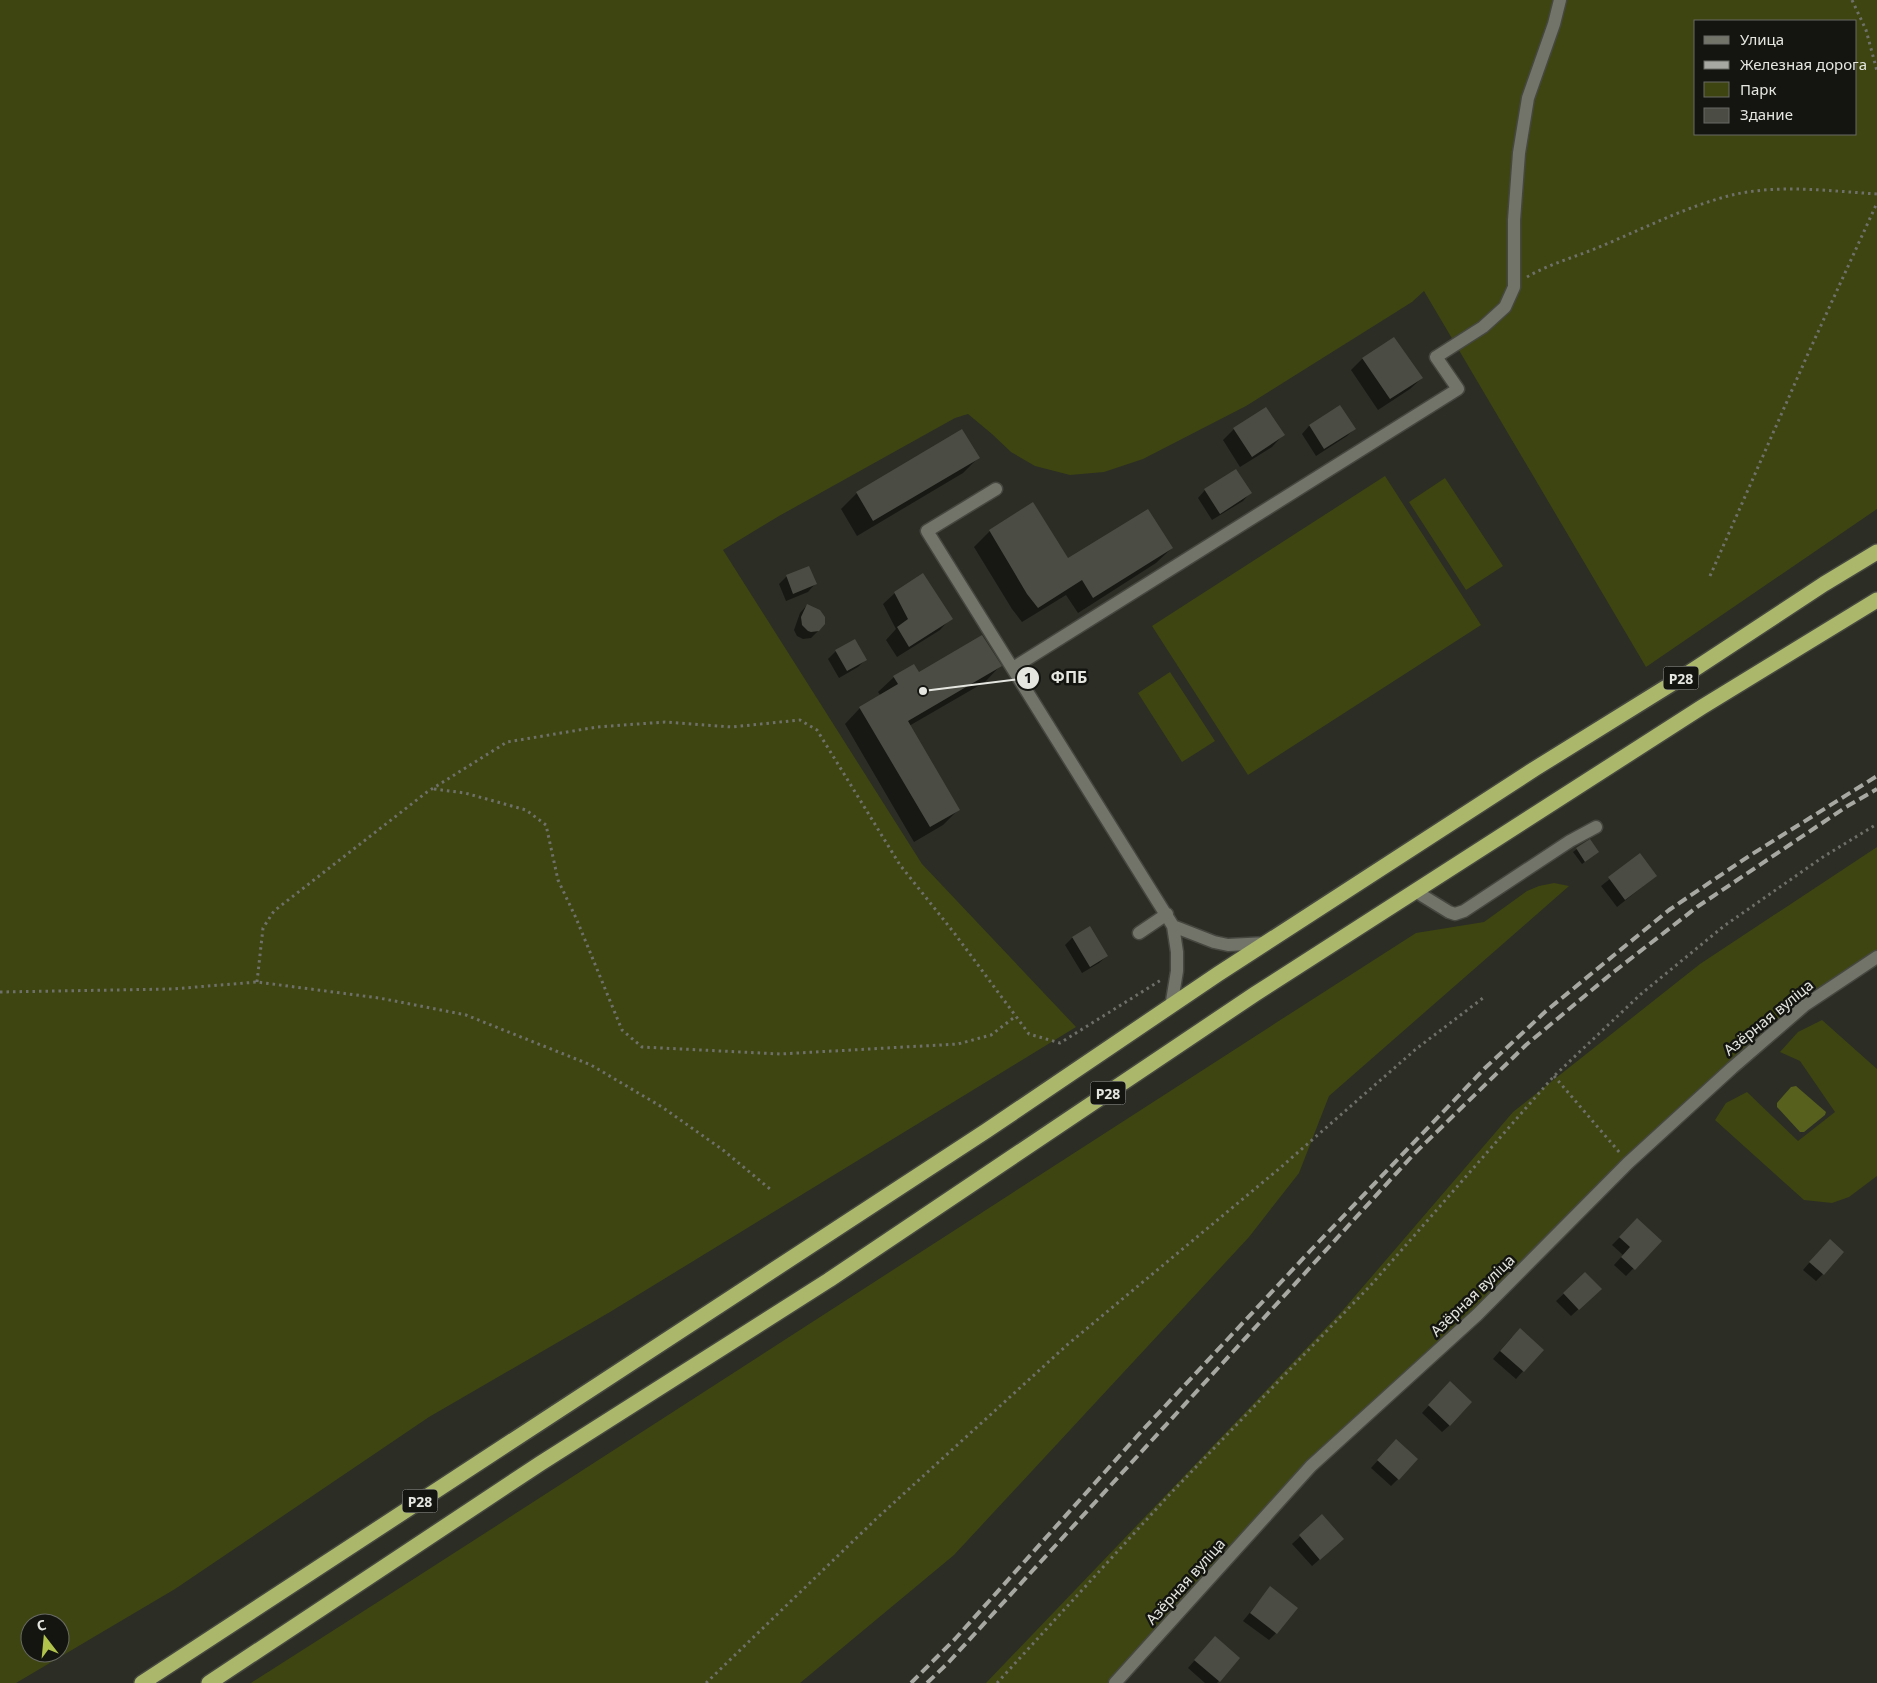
<svg xmlns="http://www.w3.org/2000/svg" width="1877" height="1683" viewBox="0 0 1877 1683" font-family="'Noto Sans',sans-serif">
  <style>
    .green { fill: #3e4511; fill-rule: evenodd }
    .water { fill: #57601c }
    .shadow { fill: #0007 }
    .building { fill: #4b4d44 }
    .lines { fill: none; stroke-linecap: round; stroke-linejoin: round }
    .minor-casing { stroke: #464840; stroke-width: 15 }
    .highway-casing { stroke: #464840; stroke-width: 18 }
    .path { stroke: #6f7069; stroke-width: 3; stroke-dasharray: 2.5 4; stroke-linecap: butt }
    .minor { stroke: #72746a; stroke-width: 12 }
    .highway { stroke: #abb76a; stroke-width: 15 }
    .rail { stroke: #a7a8a1; stroke-width: 4; stroke-dasharray: 10 5; stroke-linecap: butt }
    .labels { text-anchor: middle; dominant-baseline: central; stroke-width: 5; stroke-linejoin: round; paint-order: stroke }
    .shield { fill: #141511; stroke: #a6a7a2; stroke-width: 1 }
    .shield-label { font-size: 14px; font-weight: bold; fill: #e5e6e0 }
    .street-label { font-size: 15px; fill: #e5e6e0; stroke: #141511 }
    .leader { fill: none; stroke: #e5e6e0; stroke-width: 2 }
    .callout-dot { fill: #e5e6e0; stroke: #141511; stroke-width: 2 }
    .mark-label { font-size: 15px; text-anchor: middle; font-weight: bold; fill: #111 }
    .callout-label { font-size: 16px; text-anchor: middle; font-weight: bold; fill: #e5e6e0; stroke: #141511; stroke-width: 5; stroke-linejoin: round; paint-order: stroke }
  </style>
  <rect width="100%" height="100%" fill="#2c2d25"/>
  <path class="green" d="M0,0H1877V509L1646,667L1424,291L1412,302L1246,406L1143,459L1104,472L1070,475L1035,466L1011,452L992,434L968,414L955,418L779,516L723,550L922,864L1076,1027L610,1312L429,1417L175,1589L16,1683H0ZM1696,21H1856V134H1696ZM30,1623H60V1653H30Z
    M1385,476L1481,625L1248,775L1152,626Z
    M1445,478L1503,566L1466,590L1409,502Z
    M1170,672L1215,741L1182,762L1138,693Z
    M1877,847V961L1805,1005L1311,1466L1115,1683H986L1343,1310L1513,1112L1700,964Z
    M1554,883L1569,886L1329,1096L1299,1173L1249,1237L954,1555L800,1683H251C640,1435 1027,1182 1416,933L1484,922L1527,891L1539,886Z
    M1822,1020L1877,1069V1176L1849,1197L1832,1203L1804,1200L1715,1120L1726,1103L1747,1092L1798,1141L1835,1112L1800,1061L1780,1052L1798,1032Z"/>
  <path class="water" d="M1796,1086L1826,1112L1825,1115L1804,1132H1800L1777,1107V1103L1791,1087Z"/>
  <path class="shadow" d="M1363,358L1422,378L1410,389L1378,410L1351,370Z
    M1340,406L1354,429L1347,436L1316,456L1302,434L1309,426Z
    M1234,429L1283,435L1272,447L1240,467L1223,440Z
    M962,430L978,458L963,473L857,536L841,509L857,493Z
    M1205,490L1250,493L1243,501L1212,520L1198,498Z
    M1032,504L1068,560L1172,548L1156,563L1078,613L1066,595L1022,622L1012,609L974,547L990,531Z
    M808,567L815,584L808,592L786,601L779,584L786,577Z
    M895,593L951,618L940,630L897,657L886,640L896,629L883,604Z
    M807,605L822,627L811,638L803,639L797,636L794,630L800,613Z
    M855,641L865,660L858,667L839,678L828,659L836,651Z
    M1000,666L985,682L909,726L958,810L943,825L914,842L845,724L860,708L881,696L878,692L894,677Z
    M1577,849L1594,855L1582,864L1573,852Z
    M1640,855L1656,876L1617,907L1601,886Z
    M1089,928L1107,956L1099,963L1082,973L1065,945L1072,938Z
    M1637,1220L1660,1241L1626,1276L1614,1265L1623,1255L1612,1245Z
    M1822,1248L1823,1274L1816,1281L1803,1270Z
    M1585,1274L1600,1289L1571,1316L1556,1301Z
    M1512,1337L1523,1371L1516,1379L1493,1359Z
    M1443,1390L1450,1425L1442,1432L1422,1413Z
    M1389,1448L1398,1479L1391,1486L1371,1468Z
    M1322,1516L1335,1546L1312,1566L1292,1544Z
    M1270,1588L1276,1633L1269,1640L1243,1621Z
    M1208,1645L1239,1658L1217,1683H1205L1188,1668Z"/>
  <path class="building" d="M1394,337L1423,378L1390,399L1362,358Z
    M1340,405L1356,429L1324,449L1309,425Z
    M1266,407L1285,435L1252,457L1233,428Z
    M962,429L980,458L873,521L856,492Z
    M1236,469L1252,493L1220,514L1204,489Z
    M1033,502L1068,558L1148,509L1173,548L1093,598L1082,580L1038,608L1027,594L989,530Z
    M809,566L817,584L793,594L786,575Z
    M923,573L953,619L909,647L897,627L908,619L894,592Z
    M807,604L820,610L825,617V624L819,631L811,632L808,631L802,625L801,617Z
    M982,635L1002,666L908,721L960,810L930,827L859,707L898,684L893,676L914,664L919,672Z
    M855,639L867,660L847,671L835,650Z
    M1590,839L1599,852L1585,862L1576,848Z
    M1640,853L1657,876L1625,900L1608,877Z
    M1090,926L1108,956L1090,967L1072,937Z
    M1637,1218L1662,1241L1635,1270L1621,1257L1630,1247L1619,1237Z
    M1830,1239L1844,1252L1824,1275L1809,1262Z
    M1585,1272L1602,1289L1579,1310L1563,1293Z
    M1520,1328L1544,1350L1524,1372L1500,1351Z
    M1450,1381L1472,1402L1450,1426L1428,1405Z
    M1396,1439L1418,1459L1399,1480L1377,1460Z
    M1322,1514L1344,1539L1320,1560L1299,1535Z
    M1270,1586L1298,1608L1277,1634L1250,1613Z
    M1215,1636L1240,1658L1220,1682L1194,1660Z"/>
  <g class="lines">
    <defs>
      <path id="minor" d="M996,489L927,531L1173,926L1177,952V971L1171,1007
        M1013,668L1458,389L1436,357L1483,327L1505,307L1514,287V220L1519,153L1528,98L1554,24L1560,0
        M1415,891L1449,912L1455,914L1464,911L1570,841L1596,827
        M1173,926L1214,942L1228,945L1267,943
        M1139,933L1167,914
        M1115,1683L1311,1466L1477,1315L1628,1163L1732,1068L1805,1005L1877,957"/>
      <path id="highway" d="M142,1683L986,1131L1218,974L1536,768L1681,678L1824,584L1877,552
        M209,1683L541,1463L829,1280L1255,994L1702,707L1877,600"/>
    </defs>
    <use href="#minor" class="minor-casing"/>
    <use href="#highway" class="highway-casing"/>
    <path class="path" d="M1852,0L1866,30L1877,71
      M1527,277C1551,263 1579,256 1604,245C1647,227 1688,206 1732,195C1778,184 1830,191 1877,194
      M1710,576L1807,356L1877,203
      M434,789L465,793L526,810L546,825L558,880L576,918L622,1030L642,1047L780,1054L958,1044L991,1035L1016,1016
      M257,982L263,928L274,911L427,792L507,742L597,727L665,722L732,727L800,720L817,730L900,865L955,934L1029,1034L1060,1043L1161,980
      M0,992L172,989L257,982L379,998L466,1015L591,1065L662,1107L723,1150L770,1189
      M1554,1076L1620,1153
      M706,1683L876,1519L1067,1345L1280,1168L1416,1049L1483,998
      M997,1683L1171,1493L1371,1285L1554,1076L1641,994L1724,926L1823,857L1877,824"/>
    <use href="#minor" class="minor"/>
    <use href="#highway" class="highway"/>
    <path class="rail" d="M911,1683L955,1639L1139,1434L1311,1250L1485,1068L1546,1011L1669,910L1749,856L1877,776
      M927,1683L948,1663L1414,1154L1526,1045L1611,974L1697,907L1846,807L1877,789"/>
  </g>
  <g class="labels">
    <g class="shield">
      <rect x="1663.5" y="666.5" width="35" height="23" rx="4"/>
      <rect x="1090.5" y="1081.5" width="35" height="23" rx="4"/>
      <rect x="402.5" y="1489.5" width="35" height="23" rx="4"/>
    </g>
    <g class="shield-label">
      <text x="1681" y="678">Р28</text>
      <text x="1108" y="1093">Р28</text>
      <text x="420" y="1501">Р28</text>
    </g>
    <g class="street-label">
      <text transform="translate(1768 1017) rotate(-39)">Азёрная вуліца</text>
      <text transform="translate(1472 1295) rotate(-44)">Азёрная вуліца</text>
      <text transform="translate(1185 1581) rotate(-48)">Азёрная вуліца</text>
    </g>
  </g>
  <path class="leader" d="M923 691L1028 678"/>
  <g class="callout-dot">
    <circle cx="923" cy="691" r="5"/>
    <circle cx="1028" cy="678" r="12"/>
  </g>
  <g class="mark-label">
    <text x="1028" y="683">1</text>
  </g>
  <g class="callout-label">
    <text x="1069" y="683">ФПБ</text>
  </g>
  <rect x="1694" y="20" width="162" height="115" fill="#141511" stroke="#686964"/>
  <rect x="1704" y="36" width="25" height="8" fill="#72746a" stroke="#686964"/>
  <text x="1740" y="45" font-size="15" fill="#e5e6e0">Улица</text>
  <rect x="1704" y="61" width="25" height="8" fill="#a7a8a1" stroke="#686964"/>
  <text x="1740" y="70" font-size="15" fill="#e5e6e0">Железная дорога</text>
  <rect x="1704" y="82" width="25" height="15" fill="#3e4511" stroke="#686964"/>
  <text x="1740" y="95" font-size="15" fill="#e5e6e0">Парк</text>
  <rect x="1704" y="108" width="25" height="15" fill="#4b4d44" stroke="#686964"/>
  <text x="1740" y="120" font-size="15" fill="#e5e6e0">Здание</text>
  <g transform="translate(45 1638) rotate(344)"><circle r="24" fill="#141511" stroke="#686964"/>
  <path d="M0-4L9 19L0 12L-9 19Z" fill="#b2c34b"/>
  <text y="-8" font-size="14" font-weight="bold" text-anchor="middle" fill="#e5e6e0">С</text>
  </g>
</svg>
